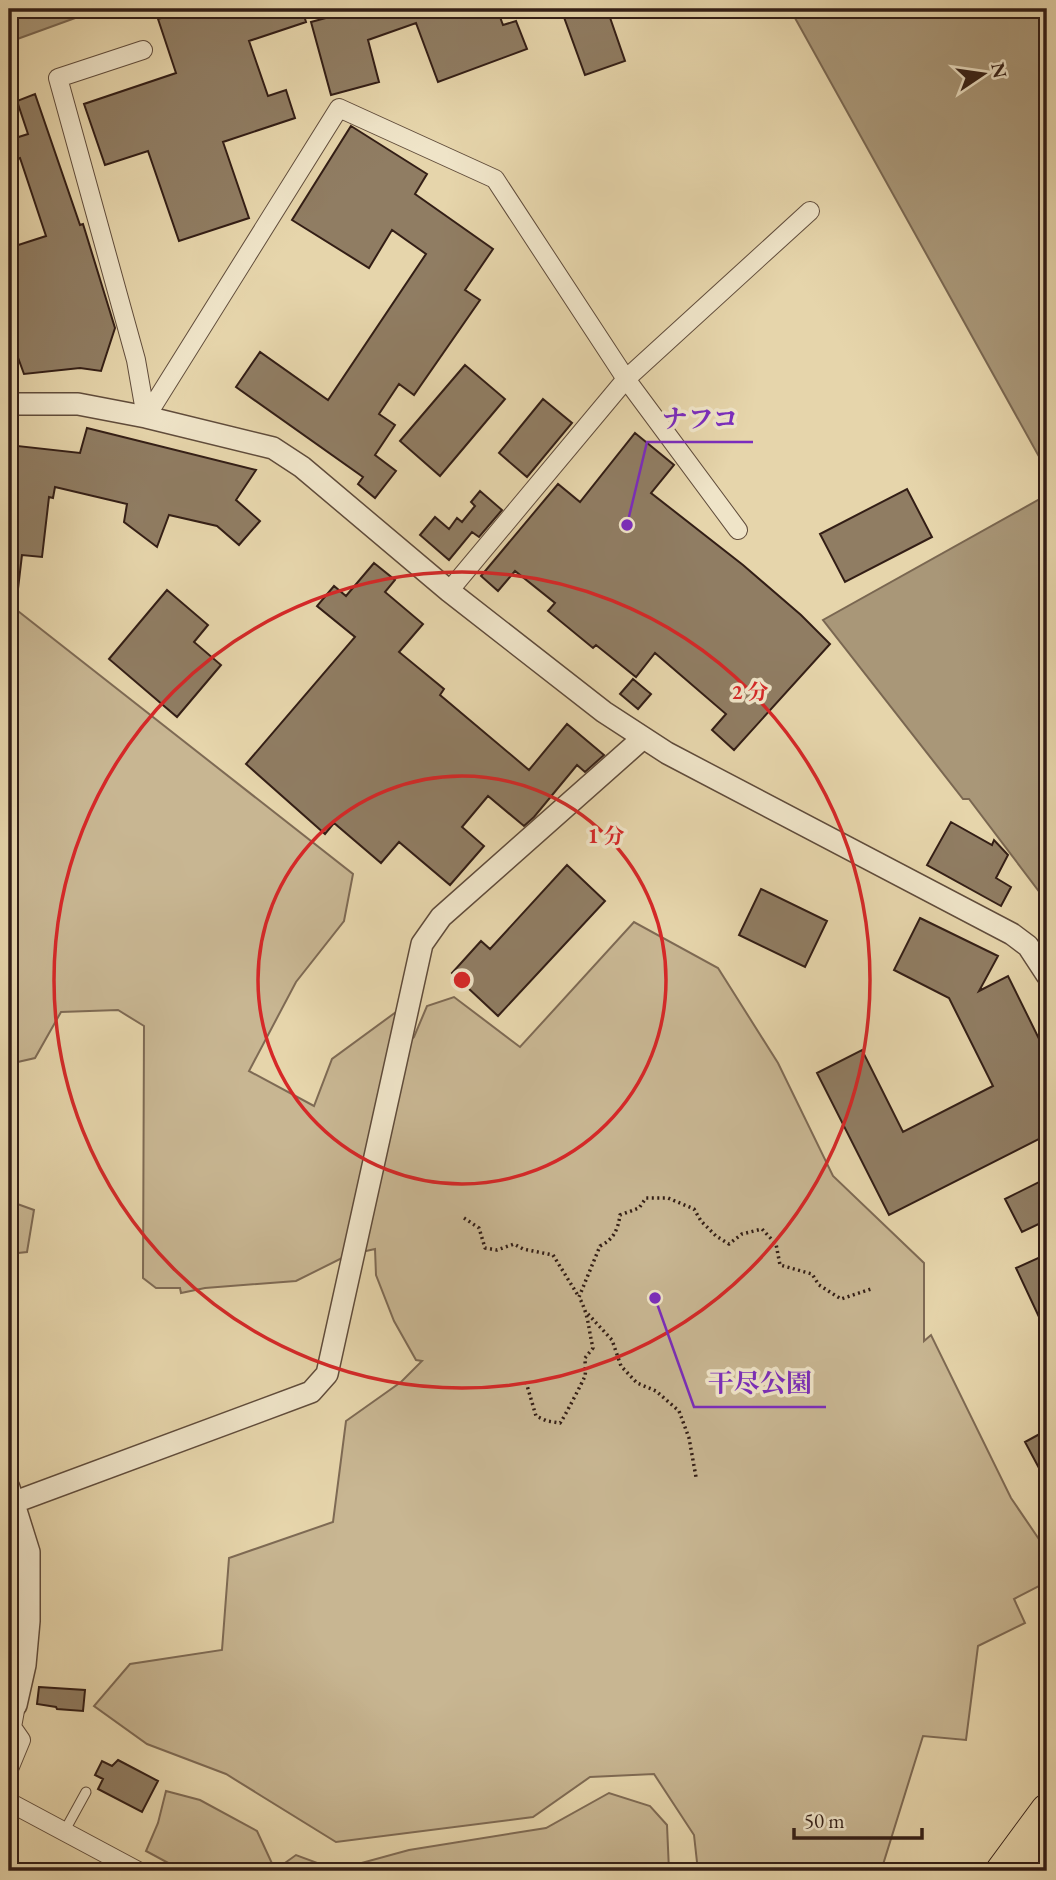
<svg xmlns="http://www.w3.org/2000/svg" width="1056" height="1880" viewBox="0 0 1056 1880" font-family="'EB Garamond','Noto Serif JP',serif">
  <style>
    .green { fill: #c8b692; stroke: #7e6a54; stroke-width: 2 }
    .water { fill: #a99778; stroke: #7a6751; stroke-width: 2 }
    .building { fill: #907d63; stroke: #331e16; stroke-width: 2 }
    .lines { fill: none; stroke-linecap: round; stroke-linejoin: round }
    .service-casing { stroke: #604c3b; stroke-width: 11 }
    .minor-casing { stroke: #604c3b; stroke-width: 20 }
    .tertiary-casing { stroke: #604c3b; stroke-width: 24 }
    .motorway-casing { stroke: #331e16; stroke-width: 34 }
    .path { stroke: #331e16; stroke-width: 3.5; stroke-dasharray: 2 3.5; stroke-linecap: butt }
    .service { stroke: #efe4c8; stroke-width: 9 }
    .minor { stroke: #efe4c8; stroke-width: 18 }
    .tertiary { stroke: #efe4c8; stroke-width: 21 }
    .motorway { stroke: #e6d5ab; stroke-width: 32 }
    .ring { fill: none; stroke: #d62828; stroke-width: 3.5 }
    .centre { fill: #d62828; stroke: #efe4c8; stroke-width: 3.5 }
    .ring-label { font-size: 21px; text-anchor: middle; font-weight: bold; fill: #d62828; stroke: #efe4c8; stroke-width: 7; stroke-linejoin: round; paint-order: stroke }
    .leader { fill: none; stroke: #7b2cbf; stroke-width: 2.5 }
    .callout-dot { fill: #7b2cbf; stroke: #efe4c8; stroke-width: 2.5 }
    .callout-label { font-size: 26px; text-anchor: middle; font-weight: bold; fill: #7b2cbf; stroke: #efe4c8; stroke-width: 7; stroke-linejoin: round; paint-order: stroke }
  </style>
  <rect width="100%" height="100%" fill="#e6d5ab"/>
  <filter id="stains"><feTurbulence type="fractalNoise" baseFrequency=".00286" numOctaves="4"/><feColorMatrix values="0 0 0 0 .2 0 0 0 0 .09 0 0 0 0 .02 0 0 0 .5 -.17"/></filter>
  <radialGradient id="worn" r=".72"><stop offset=".6" stop-color="#630" stop-opacity="0"/><stop offset="1" stop-color="#630" stop-opacity=".3"/></radialGradient>
  <path class="green" d="M9,604L353,874L344,921L296,982L249,1071L314,1106L332,1059L396,1012L386,1063L414,1037L427,1006L454,997L520,1047L634,922L718,968L778,1063L833,1176L924,1263V1341L931,1335L1011,1498L1047,1551V1582L1014,1599L1025,1623L978,1646L966,1740L923,1736L881,1871H698L694,1835L654,1774L590,1777L533,1817L336,1842L226,1774L147,1744L94,1706L130,1664L222,1650L229,1558L333,1522L346,1421L401,1382L422,1361L416,1360L394,1321L376,1275L375,1249L348,1255L296,1281L205,1288L181,1293L180,1288H156L143,1278L144,1026L118,1010L61,1012L35,1058L9,1064Z
    M9,1201L34,1210L27,1252L9,1254Z
    M166,1791L200,1800L257,1831L275,1870L296,1855L336,1870L409,1850L546,1828L609,1793L650,1806L667,1825L669,1871H183L146,1851L158,1823Z"/>
  <path class="water" d="M9,9H100L9,42Z
    M790,9H1047V471Z
    M1047,495V902L969,799H963L823,620Z"/>
  <path class="building" d="M189,9H302L306,22L249,41L268,96L286,90L295,118L223,142L249,218L179,241L148,151L105,165L84,104L176,73L158,19Z
    M359,9H497L503,25L516,21L527,49L438,82L416,23L368,40L379,82L331,95L311,22Z
    M561,9H607L625,61L585,75Z
    M35,94L80,225L83,224L115,328L101,371L80,368L24,374L9,333V248L46,236L20,158L9,162V140L28,134L17,101Z
    M351,126L427,174L415,194L493,249L465,290L480,300L414,395L399,384L379,414L395,425L375,455L396,471L375,498L358,484L363,477L236,387L260,352L328,400L426,254L392,230L369,268L292,220Z
    M465,365L505,399L440,476L400,441Z
    M543,399L572,423L527,477L499,453Z
    M87,428L256,470L236,500L260,521L239,545L217,526L169,515L157,547L124,522L127,504L55,487L53,498L49,497L42,557L22,555L18,589L9,588V445L80,453Z
    M635,433L674,465L651,493L743,565L801,615L830,644L734,750L712,730L726,714L655,653L636,677L596,645L593,648L548,611L555,603L515,571L498,591L481,576L558,484L580,502Z
    M907,489L932,537L845,582L820,534Z
    M480,491L502,510L479,537L472,532L449,560L420,535L435,517L449,529L457,518L462,522L475,506L471,502Z
    M374,563L395,580L385,592L423,624L399,652L444,689L440,695L529,770L567,724L604,755L585,772L577,765L534,817L524,826L488,796L462,827L484,846L450,885L399,842L381,863L334,823L325,834L246,764L355,637L317,606L334,586L346,596Z
    M167,590L208,625L194,642L221,665L177,717L109,659Z
    M633,679L651,694L638,709L620,694Z
    M951,822L992,845L994,840L1008,855L996,878L1011,887L1001,906L927,865Z
    M567,865L605,901L498,1016L452,973L481,941L490,949Z
    M761,889L827,921L805,967L739,935Z
    M920,918L998,956L979,991L1008,976L1047,1055V1135L889,1215L817,1073L862,1050L903,1132L993,1086L949,998L894,970Z
    M1047,1178V1220L1022,1232L1005,1199Z
    M1047,1254V1334L1016,1268Z
    M1047,1430V1483L1025,1442Z
    M39,1687L85,1690L83,1711L57,1709L56,1707L37,1704Z
    M118,1760L158,1781L142,1812L98,1789L103,1779L95,1775L102,1761L112,1766Z"/>
  <g class="lines">
    <defs>
      <path id="service" d="M64,1832L86,1792"/>
      <path id="minor" d="M143,50L58,78L136,360L146,417
        M146,417L339,108L495,179L626,379L449,591
        M738,530L626,379L810,211
        M9,1769L21,1740L12,1727L16,1705
        M9,1802L138,1871"/>
      <path id="tertiary" d="M9,404H78L146,417L273,448L302,467L449,591L604,712L667,753L1012,934L1028,946L1047,975
        M9,1488L29,1552V1621L25,1665L16,1705
        M15,1502L311,1392L327,1374L422,944L441,917L643,738"/>
      <path id="motorway" d="M1002,1871L1047,1810
        M1028,1871L1047,1849"/>
    </defs>
    <use href="#service" class="service-casing"/>
    <use href="#minor" class="minor-casing"/>
    <use href="#tertiary" class="tertiary-casing"/>
    <use href="#motorway" class="motorway-casing"/>
    <path class="path" d="M464,1218L479,1228L485,1248L497,1250L514,1244L523,1249L553,1255L579,1297L600,1246C613,1240 618,1230 620,1215L639,1208L646,1198H668L694,1209L701,1221L716,1236L729,1244L742,1234L762,1229L776,1244L780,1265L812,1274L819,1285L841,1299L871,1289
      M588,1314L612,1340L621,1366L637,1383L656,1391L679,1411L689,1438L696,1477
      M526,1382L536,1416L547,1421L560,1423C563,1420 584,1379 585,1376C586,1371 585,1364 585,1358L593,1348C588,1328 589,1315 579,1297"/>
    <use href="#service" class="service"/>
    <use href="#minor" class="minor"/>
    <use href="#tertiary" class="tertiary"/>
    <use href="#motorway" class="motorway"/>
  </g>
  <g class="ring">
    <circle cx="462" cy="980" r="204"/>
    <circle cx="462" cy="980" r="408"/>
  </g>
  <circle cx="462" cy="980" r="10" class="centre"/>
  <g class="ring-label">
    <text x="750" y="699">2 分</text>
    <text x="606" y="843">1 分</text>
  </g>
  <path class="leader" d="M627 525L647 442H753M655 1298L694 1407H826"/>
  <g class="callout-dot">
    <circle cx="627" cy="525" r="7"/>
    <circle cx="655" cy="1298" r="7"/>
  </g>
  <g class="callout-label">
    <text x="700" y="428">ナフコ</text>
    <text x="760" y="1392">干尽公園</text>
  </g>
  <rect width="1056" height="1880" fill="none" stroke="#e6d5ab" stroke-width="35"/>
  <rect x="10" y="10" width="1035" height="1859" fill="none" stroke="#331e16" stroke-width="3.5"/>
  <rect x="18" y="18" width="1021" height="1845" fill="none" stroke="#331e16" stroke-width="2"/>
  <g transform="translate(983 74) rotate(77)" stroke="#efe4c8" stroke-width="5" paint-order="stroke">
  <path d="M0-5L12 26L0 18L-12 26Z" fill="#331e16"/>
  <text y="-10" font-size="19" font-weight="bold" text-anchor="middle" fill="#331e16">N</text>
  </g>
  <path d="M794 1828v10h128v-10" fill="none" stroke="#331e16" stroke-width="3.5"/>
  <text x="804" y="1828" font-size="21" fill="#331e16" stroke="#efe4c8" stroke-width="5" paint-order="stroke">50 m</text>
  <rect width="100%" height="100%" filter="url(#stains)"/>
  <rect width="100%" height="100%" fill="url(#worn)"/>
</svg>
